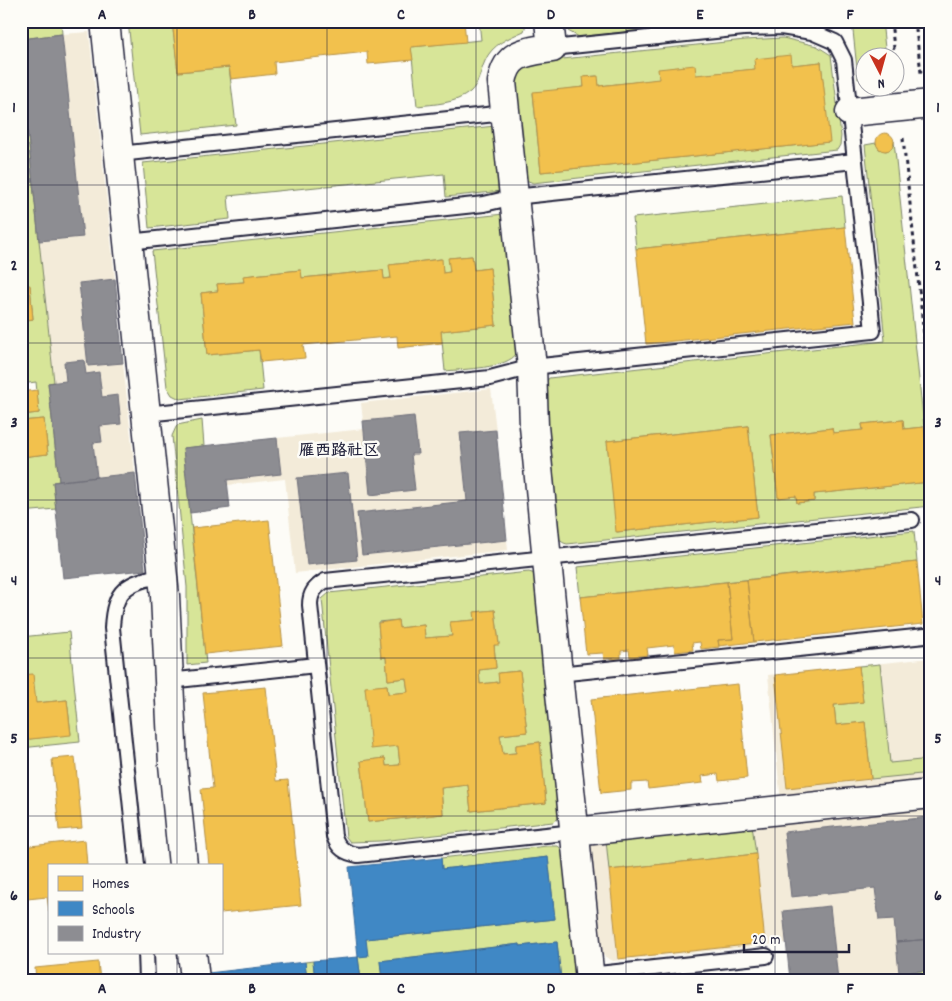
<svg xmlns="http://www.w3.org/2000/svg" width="952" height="1001" viewBox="0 0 952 1001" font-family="Dekko,'LXGW WenKai TC',sans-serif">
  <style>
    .built { fill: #f3ebd9; fill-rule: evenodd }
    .green { fill: #d7e598; stroke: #7c846a; fill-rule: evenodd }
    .homes { fill: #f2c14e; stroke: #b49148 }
    .schools { fill: #3f88c5; stroke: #36699c }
    .industry { fill: #8d8d92; stroke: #6d6d78 }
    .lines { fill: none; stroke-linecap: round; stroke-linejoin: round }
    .service-casing { stroke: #22223b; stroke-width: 18 }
    .minor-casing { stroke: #22223b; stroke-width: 31 }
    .path { stroke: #22223b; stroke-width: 3; stroke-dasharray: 4 4; stroke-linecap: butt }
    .service { stroke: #fdfcf7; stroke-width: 14 }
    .minor { stroke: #fdfcf7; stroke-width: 28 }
    .grid { fill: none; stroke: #22223b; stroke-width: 1; stroke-opacity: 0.55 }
    .labels { text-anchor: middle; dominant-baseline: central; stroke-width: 5; stroke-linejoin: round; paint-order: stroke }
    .neighbourhood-label { font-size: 16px; font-weight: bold; fill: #22223b; stroke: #fdfcf7 }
    .neatline { fill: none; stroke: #22223b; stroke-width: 2 }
    .grid-label { font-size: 16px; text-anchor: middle; font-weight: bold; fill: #22223b }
  </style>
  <rect width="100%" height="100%" fill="#fdfcf7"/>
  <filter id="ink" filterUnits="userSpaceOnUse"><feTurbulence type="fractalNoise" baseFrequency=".02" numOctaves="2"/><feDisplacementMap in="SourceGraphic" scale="10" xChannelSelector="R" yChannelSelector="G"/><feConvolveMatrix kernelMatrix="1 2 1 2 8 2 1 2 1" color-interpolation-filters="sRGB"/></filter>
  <g filter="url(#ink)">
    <path class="built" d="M89,32L115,279L79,283L88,366L123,363L135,473L97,477L93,443L102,442L100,426L117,395L102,397L99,372L86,374L84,360L64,362L66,381L54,382L39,241L83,236L62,34Z
      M491,389L496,430L460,433L467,501L357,513L362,555L507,540L508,550L295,573L285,479L228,485L227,480L277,438L364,429L371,495L415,490L411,454H417L414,416L363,421L361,403ZM348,473L357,560L307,565L297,478Z
      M931,658V817L784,832L791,897L875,888L879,920L894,919L899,973L838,979L830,906L783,911L786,943L613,961L602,955L599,950L589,848L594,842L606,840L618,959L765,943L752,825L783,821L768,675Z"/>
    <path class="green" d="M21,21H61L62,34L21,39Z
      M128,21H172L178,72L229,67L236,125L140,135Z
      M479,21H527L524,31C509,38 492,44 485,61C480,72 479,84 470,92C455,104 435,104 417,106L411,47L481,40Z
      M564,21H727L579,37L568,31Z
      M852,21H882L886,57L864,58V78L858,79Z
      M783,38L817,46L831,55L841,136L840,145L837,150L533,183L526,180L514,80L520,68L553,60L745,40ZM821,62L829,142L541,172L533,93L584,87V77L597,76L599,86Z
      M21,70L54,382L48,383L59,481L53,482L56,509L21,512V457L48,454L44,419L21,421V415L39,413L36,382L21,384V321L33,319L30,286H21Z
      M495,126L502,191L446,197L444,174L228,196L230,219L149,228L143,163Z
      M894,141L924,427L904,429L903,420L862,424L863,430L833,433L832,428L771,435L778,497L796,496L797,503L814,501V494L930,482L931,506L567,544C558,542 558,536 557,528C554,504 537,392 549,378L885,341L865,145L876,143L879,149L886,151L892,148ZM748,426L758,517L617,532L607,441Z
      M842,196L845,227L636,249L633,218Z
      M504,214L517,353C507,369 464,369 445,371L441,331L496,325L490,268L474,270L472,256L449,258L450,272L443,273L441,259L390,265L391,278L384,279L383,270L302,278L300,270L244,276V282L217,284L218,291L201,293L207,355L259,350L263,390L180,399L172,395L167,387L152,251Z
      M202,420L204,446L183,448L206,663L187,665V587L172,436L177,425Z
      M914,531L917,562L580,597L577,567Z
      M529,572L535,574L561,813L559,818L553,822L381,841L350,842L346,837L322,599L329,593ZM495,610L499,644L494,645L496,668L479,670L480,684L499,682V673L520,671L527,732L500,735L503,754L516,753V745L540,742L546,803L471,811L468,785L441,788L443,814L368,822L361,761L385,758L386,766L400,765L398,746L365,688L387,685L388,694L408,692L406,678L388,680L386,657H381L378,622L398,620L399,628L424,625L425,638L452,636L451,622L475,620V612Z
      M69,632L80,742L21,748V740L71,734L67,700L36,703L21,675V637Z
      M880,664L890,763L931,759V773L871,779L865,722L836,725L834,705L863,702L859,666Z
      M752,825L756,854L609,870L606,840Z
      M547,846H558L564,851L578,980H561L557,942L520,946V944L380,961L382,980H361L358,957L366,939L555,919L548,857L442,869L441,858Z
      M313,961L315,980H307L305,962Z
      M931,970V980L838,979Z"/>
    <path class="homes" d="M172,21H464L466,42L411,47L413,60L368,64L367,52L274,62L275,74L231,79L229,67L178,72Z
      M791,55L792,65L821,62L830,142L541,172L533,92L584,87L583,77L598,76L599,86L659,79L658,69L695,65L696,75L755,69L754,59Z
      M876 142a9 9 0 1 1 18 0a9 9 0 1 1-18 0Z
      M845,227L855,322L646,344L636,249Z
      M472,256L474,270L490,268L496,325L441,331L442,343L398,348L397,336L303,345L305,358L261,362L259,350L207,355L201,293L218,291L217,284L244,282L243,276L301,270L302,278L383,270L384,279L391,278L389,265L442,259L443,273L450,272L448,258Z
      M30,285L33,319L21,321V286Z
      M37,390L39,413L21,415V392Z
      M44,419L48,454L21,457V421Z
      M903,420L904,429L924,427L930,482L814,494V501L797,503L796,496L778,498L771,435L832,428L833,433L863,430L862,424Z
      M748,426L758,517L616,532L607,441Z
      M269,520L283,646L205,654L192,528Z
      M917,562L923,624L754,642L747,580Z
      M747,580L754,642L719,646L718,640L733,639L727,582Z
      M727,582L733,639L718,640L719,647L701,649L700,642L692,643L693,650L675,652L674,645L647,648L648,655L630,657L629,650L621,651V658L604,659L603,653L586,654L580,597Z
      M495,610L499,645H494L496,668L479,670L480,684L499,682L498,673L520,671L527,732L500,735L503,754L516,753V745L540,742L546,803L471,811L468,785L441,788L443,814L368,822L361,761L385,758L386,766L400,765L398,746L371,749L365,687L387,685L388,694L408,692L406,678L388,680L386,657H381L378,623L398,620L399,628L424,625L425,638L452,636L450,622L475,620L474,612Z
      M859,666L863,702L834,705L836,725L865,722L871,779L787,788L775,675Z
      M33,674L36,703L67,700L71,735L21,740V675Z
      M738,684L747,778L719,781L718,774L702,776L703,783L648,789L647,782L631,783V790L601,793L591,699Z
      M266,687L276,781L288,780L301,905L221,913V865H209L201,789L213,788L203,693Z
      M75,757L82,828L59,830L52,759Z
      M85,840L87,865H49V911L47,897L27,899L21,847Z
      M756,854L765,943L618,959L609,870Z
      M98,962L100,980H36L35,968Z"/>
    <path class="schools" d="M548,857L555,919L366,939L368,956L358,957L349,867L441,858L442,869Z
      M557,942L561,980H382L380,961L520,944V946Z
      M358,957L361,980H315L313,961Z
      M305,962L307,980H209L208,973Z"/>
    <path class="industry" d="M62,34L83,237L39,241L21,70V39Z
      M115,279L123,363L88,366L79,283Z
      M84,360L86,374L99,372L102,397L118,395L121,424L100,426L102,442L93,443L97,477L59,481L48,383L66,381L64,362Z
      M414,416L418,454H411L415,490L370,495L363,421Z
      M496,430L507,540L362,555L357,513L467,501L460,433Z
      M277,438L281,474L227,480L230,508L190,513L183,448Z
      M135,473L145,570L63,578L53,482Z
      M348,473L357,560L307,565L297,478Z
      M931,817V939L896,942L894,919L879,920L875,888L791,897L784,832Z
      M830,906L838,980H790L783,911Z
      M931,939V970L899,973L896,942Z"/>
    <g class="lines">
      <defs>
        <path id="service" d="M552,48L744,28L781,27L812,32L835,42L844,60L855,161
          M119,154L505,113
          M128,242L484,204L514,197L855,161L873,331L532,367L490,378L146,414
          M558,674L925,636
          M169,681L316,665
          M574,832L358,855C345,853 338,848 334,836L310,605C310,593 315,587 325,581L912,520
          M137,865L112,628C114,588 127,583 163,575
          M146,952L147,980
          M589,975L766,956"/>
        <path id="minor" d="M105,21L165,596L173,764L183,865
          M549,21L552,48C526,52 507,52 502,82L532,367L534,426L558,674L590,980
          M850,112L931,104
          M574,832L931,794
          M192,952L195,980"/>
      </defs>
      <use href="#service" class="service-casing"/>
      <use href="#minor" class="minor-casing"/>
      <path class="path" d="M891,21L897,75
        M915,21L921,73
        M927,137L931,168
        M903,138L931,401"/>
      <use href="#service" class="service"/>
      <use href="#minor" class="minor"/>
    </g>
  </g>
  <path class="grid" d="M177,21V865M327,21V980M476,21V980M626,21V980M775,21V980M21,185H931M21,343H931M21,500H931M21,658H931M21,816H931M177,952V980"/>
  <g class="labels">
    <g class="neighbourhood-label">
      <text x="339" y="451">雁西路社区</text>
    </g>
  </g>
  <rect width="952" height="1001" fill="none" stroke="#fdfcf7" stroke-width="55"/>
  <rect x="48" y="864" width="175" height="90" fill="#fdfcf7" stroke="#a5a5ac"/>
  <rect x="58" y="876" width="25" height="15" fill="#f2c14e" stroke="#a5a5ac"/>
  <text x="92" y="888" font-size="15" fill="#22223b">Homes</text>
  <rect x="58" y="901" width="25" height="15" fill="#3f88c5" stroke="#a5a5ac"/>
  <text x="92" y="914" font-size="15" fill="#22223b">Schools</text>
  <rect x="58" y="926" width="25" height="15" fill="#8d8d92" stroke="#a5a5ac"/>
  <text x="92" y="938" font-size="15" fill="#22223b">Industry</text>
  <g transform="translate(880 72) rotate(174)"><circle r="24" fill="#fdfcf7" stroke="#a5a5ac"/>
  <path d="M0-4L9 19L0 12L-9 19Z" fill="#c8321e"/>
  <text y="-8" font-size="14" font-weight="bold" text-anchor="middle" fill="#22223b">N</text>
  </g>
  <path d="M744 944v8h105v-8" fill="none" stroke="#22223b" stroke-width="2.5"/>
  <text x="752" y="944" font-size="15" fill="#22223b" stroke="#fdfcf7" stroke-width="4" paint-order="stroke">20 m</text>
  <rect x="28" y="28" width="896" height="946" class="neatline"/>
  <g class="grid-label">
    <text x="102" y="19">A</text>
    <text x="252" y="19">B</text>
    <text x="401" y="19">C</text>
    <text x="551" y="19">D</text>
    <text x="700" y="19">E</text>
    <text x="850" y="19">F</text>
    <text x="14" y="112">1</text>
    <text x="938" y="112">1</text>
    <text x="14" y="270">2</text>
    <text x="938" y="270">2</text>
    <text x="14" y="427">3</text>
    <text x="938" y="427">3</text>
    <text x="14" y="585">4</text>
    <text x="938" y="585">4</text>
    <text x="14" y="743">5</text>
    <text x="938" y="743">5</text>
    <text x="14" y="900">6</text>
    <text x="938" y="900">6</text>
    <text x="102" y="993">A</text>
    <text x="252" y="993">B</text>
    <text x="401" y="993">C</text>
    <text x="551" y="993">D</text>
    <text x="700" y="993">E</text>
    <text x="850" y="993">F</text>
  </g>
</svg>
